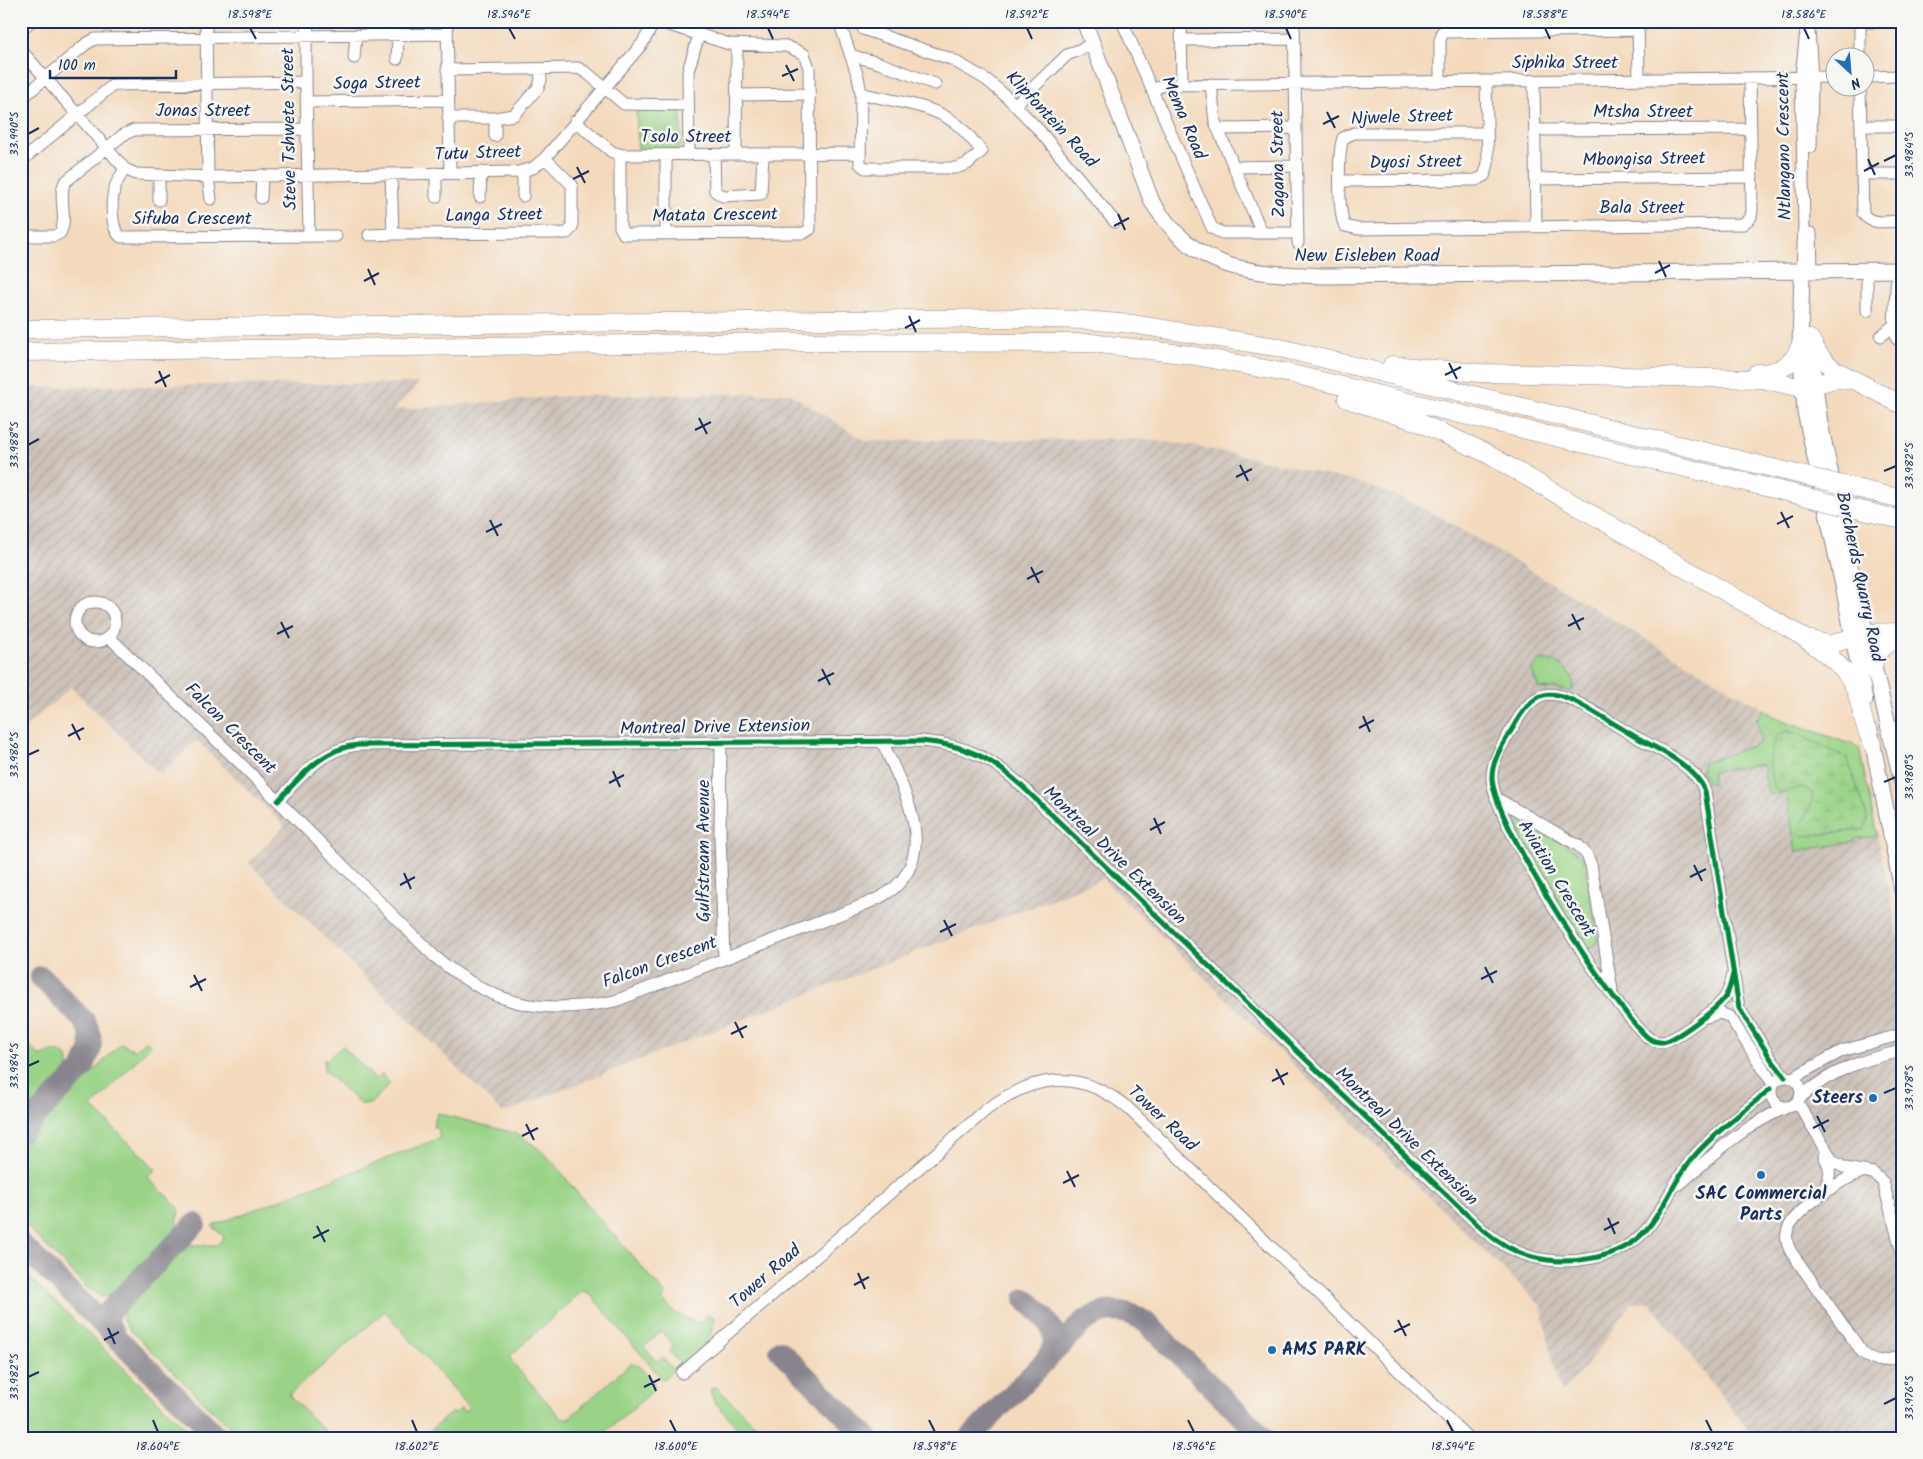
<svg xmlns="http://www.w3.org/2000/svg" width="1923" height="1459" viewBox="0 0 1923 1459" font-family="Kalam,sans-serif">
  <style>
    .industrial { fill: url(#industrial-furrows) }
    .grass { fill: #9ad387; stroke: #5a8172 }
    .wetland { fill: url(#wetland-marsh); stroke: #5a8172 }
    .park { fill: url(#park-crowns); stroke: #5a8172 }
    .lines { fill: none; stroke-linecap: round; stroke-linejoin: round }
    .taxiway { stroke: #88848e; stroke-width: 22 }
    .minor-casing { stroke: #88848e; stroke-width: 13 }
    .major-casing { stroke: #88848e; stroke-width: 17 }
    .highway-casing { stroke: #88848e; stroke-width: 19 }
    .minor { stroke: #fff; stroke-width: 11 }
    .major { stroke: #fff; stroke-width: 15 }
    .highway { stroke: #fff; stroke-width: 18 }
    .highway-bridge-casing { stroke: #88848e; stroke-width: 19; stroke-linecap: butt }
    .highway-bridge { stroke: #fff; stroke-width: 18 }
    .cycleway-casing { stroke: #f6f6f2; stroke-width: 8 }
    .cycleway { stroke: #00873e; stroke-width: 5 }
    .ticks { fill: none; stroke: #1b2f5e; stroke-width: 2 }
    .poi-dot { fill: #1f6fb2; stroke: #f6f6f2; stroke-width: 2 }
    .labels { text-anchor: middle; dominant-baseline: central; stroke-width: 5; stroke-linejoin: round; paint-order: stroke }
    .street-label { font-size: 18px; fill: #1b2f5e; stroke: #f6f6f2 }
    .poi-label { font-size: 18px; font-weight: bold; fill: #1b2f5e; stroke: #f6f6f2; text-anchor: end }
    .neatline { fill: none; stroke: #1b2f5e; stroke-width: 2 }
    .ticks-label { font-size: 12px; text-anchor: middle; fill: #1b2f5e }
  </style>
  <defs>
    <pattern id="industrial-furrows" width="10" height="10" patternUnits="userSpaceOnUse" patternTransform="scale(1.25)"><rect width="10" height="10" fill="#cdc2b9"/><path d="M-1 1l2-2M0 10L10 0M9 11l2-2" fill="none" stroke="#afa7a1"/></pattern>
    <pattern id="wetland-marsh" width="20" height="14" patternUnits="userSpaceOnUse" patternTransform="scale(1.25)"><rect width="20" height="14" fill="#9ad387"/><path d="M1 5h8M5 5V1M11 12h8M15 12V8" fill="none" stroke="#84b577"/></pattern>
    <pattern id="park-crowns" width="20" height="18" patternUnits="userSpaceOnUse" patternTransform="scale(1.25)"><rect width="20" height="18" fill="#9ad387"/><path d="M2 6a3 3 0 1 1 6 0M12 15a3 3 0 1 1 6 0" fill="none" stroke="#84b577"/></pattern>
  </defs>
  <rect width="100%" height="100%" fill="#f6f6f2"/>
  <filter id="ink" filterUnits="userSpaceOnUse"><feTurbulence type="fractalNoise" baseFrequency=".02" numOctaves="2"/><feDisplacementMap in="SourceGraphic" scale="10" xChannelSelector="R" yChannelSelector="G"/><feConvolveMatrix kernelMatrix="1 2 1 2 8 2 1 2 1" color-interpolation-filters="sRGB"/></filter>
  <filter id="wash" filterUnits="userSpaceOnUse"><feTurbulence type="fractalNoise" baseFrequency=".0096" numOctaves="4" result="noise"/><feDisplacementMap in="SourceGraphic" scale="20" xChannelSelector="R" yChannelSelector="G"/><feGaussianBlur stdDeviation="1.12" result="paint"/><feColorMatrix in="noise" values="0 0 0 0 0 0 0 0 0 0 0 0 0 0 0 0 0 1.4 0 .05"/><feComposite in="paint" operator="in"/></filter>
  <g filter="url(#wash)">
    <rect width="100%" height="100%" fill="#f4dabd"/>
    <path class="industrial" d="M419,383L393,410L564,396L789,393L865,441L1139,439L1188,445L1254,458L1357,482L1402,498L1440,517L1777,717L1859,747L1902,955V1438H1754L1650,1302L1632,1303L1584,1369L1561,1393L1541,1306L1103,879L503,1113L249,863L285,826L196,740L160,775L71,687L21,731V387Z"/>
    <path class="grass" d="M1541,661C1557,658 1577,673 1573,689L1569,691L1556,688L1539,689L1532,671L1536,664Z
      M1763,709L1777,718L1859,747L1877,836L1855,839V842L1796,851L1786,793L1768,794L1763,764L1711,772L1713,784L1707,782L1701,771L1703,763L1761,743L1757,719Z
      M1522,821H1527L1581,855L1586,866L1598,942L1593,947L1586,946L1529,856L1516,831L1518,823Z
      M21,1037L41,1057C56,1047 74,1051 66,1072L21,1117Z
      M146,1040L151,1045L92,1107L156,1169L148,1178L179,1208L177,1227L110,1294L102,1297L86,1287L21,1220V1147L121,1043L134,1050Z
      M343,1046L376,1080L382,1074L390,1084L370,1104H360L324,1070V1059H328Z
      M437,1113L518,1134L539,1149L556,1165L573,1188L666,1295L662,1300L677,1314L700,1323L707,1315L714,1317C716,1334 696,1359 681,1365L669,1351L674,1346L661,1331L644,1347L657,1362L663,1357L673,1370L663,1380L589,1293L582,1291L510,1356L512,1362L562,1419L569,1418L631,1363L638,1365L654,1383V1390L598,1438H422L452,1412L454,1414L461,1408L464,1412L469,1408L385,1311L289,1395L332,1438H241L128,1328L123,1320V1313L189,1245H217L224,1237L212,1226L440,1138L437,1128L433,1127Z
      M21,1269L196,1438H21Z
      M715,1386L769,1438H746L713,1400L710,1390Z"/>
    <path class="wetland" d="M1788,731L1799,734L1847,758L1867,816V822L1864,830L1802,836L1799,834C1799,819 1815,808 1812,793L1803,787L1780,792L1773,787C1768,768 1768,751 1778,734Z"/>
    <path class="park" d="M681,110V146L678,150L638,149L636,111Z"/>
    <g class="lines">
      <path class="taxiway" d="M21,1131L83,1068L91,1048L90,1033L85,1022L41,977
        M21,1244L219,1438
        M1025,1299C1042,1315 1066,1333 1047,1358
        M115,1335L107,1322L109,1311L195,1224
        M780,1351L868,1438
        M970,1438L1083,1322C1104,1307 1128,1308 1148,1324L1264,1438"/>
    </g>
  </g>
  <g filter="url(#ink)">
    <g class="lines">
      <defs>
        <path id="minor" d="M206,21L208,177L211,199
          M309,21L306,36V82L309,236
          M447,21L450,172
          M839,21L858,77L861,93C892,102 928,103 954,122C965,130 973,141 982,151L967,164L956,168H865L860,164L861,93
          M1122,21L1212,228L1222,233H1297
          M1181,21L1182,85
          M1294,21L1298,243
          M1638,21L1639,80
          M1860,21V58
          M1860,22H1902
          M863,29L951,59L987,80L1008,98L1038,129L1115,222
          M21,30L31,21
          M1809,30L1812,77L1811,147
          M1442,32L1638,30
          M1182,40L1294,39
          M21,50L125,169L136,174L208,177L518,172L533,168L545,158L642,44L655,21
          M850,55L879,63L935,84
          M354,58L356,36
          M397,59L398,35
          M447,70L578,68L587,73L624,104L688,105
          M1866,77L1902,76
          M1440,81V40L1448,21
          M1534,81L1536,226
          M1211,84L1215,122L1262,233
          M1860,88L1863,213C1870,226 1889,221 1902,221
          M1152,90L1164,85L1836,77
          M737,95L810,94
          M21,99L86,44L95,39L447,34
          M306,102L447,100
          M1015,105L1067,55L1093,44
          M448,118H495L514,115L538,88L541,80L540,69
          M495,118V136
          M575,121L612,152L623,155L860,153
          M1861,126H1902
          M1218,129L1295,128
          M1536,130L1751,129
          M1487,133H1354L1343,138C1338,151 1338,214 1345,226L1358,229L1743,224L1751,217L1752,210L1750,78
          M736,154L737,45
          M620,155V227L624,234L804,233L810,229L809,68L804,54L786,46L729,44L666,24L635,21
          M689,155L688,71L699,35
          M714,155L715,191L723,196L761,194L763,155
          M21,161L113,85L306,82
          M1234,167L1296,166
          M125,169C121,175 117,181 115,187C111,199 110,229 121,237L336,236
          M523,171V196
          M391,174L393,234L567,233L572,228V185L545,158
          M1862,174H1902
          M159,176V200
          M1536,179L1752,177
          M1341,181L1476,180L1484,176L1488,164L1486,81
          M436,197V173
          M480,197L481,172
          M261,198L262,175
          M1811,233L1812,271
          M666,234V155
          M369,235L393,234
          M21,236H54L60,233C69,218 57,197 65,182L123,135L134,130L307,129
          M1802,271L1804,226L1801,77L1807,21
          M1867,311V269
          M1894,325L1897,339
          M1881,336L1894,325L1897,269
          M75 622a20 20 0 1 1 40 0a20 20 0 1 1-40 0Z
          M109,637L239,762L434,956C493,1005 539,1016 615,1001L856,908C868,903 882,898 893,889C940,849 901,785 882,741
          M721,743L720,834L724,959
          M1496,798L1579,846L1587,855L1591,865L1612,990
          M278,801C300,777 323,748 358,745L921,741C967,745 992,758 1025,789L1482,1229C1496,1241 1513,1252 1532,1257C1567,1266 1620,1260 1646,1230C1664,1210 1673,1182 1691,1160C1713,1133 1744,1112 1770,1089
          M1733,974C1731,982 1730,990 1725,997C1718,1008 1675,1041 1662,1042C1656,1042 1651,1040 1647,1037C1610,1002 1495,826 1492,779C1491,759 1506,740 1515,724C1537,685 1554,689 1589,709C1604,718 1619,727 1634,736C1656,748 1696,766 1705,791L1739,1008L1771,1059L1785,1077
          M1707,1017L1720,1013L1730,1017L1773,1084
          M1771 1092a15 15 0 1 1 30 0a15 15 0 1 1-30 0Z
          M1792,1078L1842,1051L1902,1034
          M1801,1097C1830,1071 1864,1059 1902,1051
          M1798,1103L1833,1161L1845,1168L1873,1173L1883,1182L1902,1253
          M1862,1172C1842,1179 1796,1209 1788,1229C1785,1237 1787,1245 1791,1252L1862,1352C1875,1365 1887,1361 1902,1355
          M1680,1184C1716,1152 1741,1128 1785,1108
          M1822,1192C1831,1179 1832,1169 1824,1156
          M682,1373L986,1110C1034,1074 1079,1068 1128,1108L1468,1438"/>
        <path id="major" d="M1084,21L1152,202C1198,273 1248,273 1325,276L1902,270
          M1802,271L1800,346L1805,412L1844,590L1865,700
          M1810,350L1820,423L1853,581L1902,782
          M1870,730L1902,890"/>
        <path id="highway" d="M21,329L1014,318L1083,320L1132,324L1276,347L1785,471
          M1810,339L1819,355L1833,369L1902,405
          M21,352L786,342L1092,343L1190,355L1292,374L1791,493
          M1392,365L1480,373L1761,379L1802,388L1835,379L1852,380
          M1757,373C1778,373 1793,366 1800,346
          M1347,399L1418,422L1484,452L1800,635C1824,652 1850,668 1858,697C1862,713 1864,728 1872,742
          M1864,490L1902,499
          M1864,511L1902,520
          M1812,640L1830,645L1865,633L1902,632
          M1872,668C1877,652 1885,641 1902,639"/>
      </defs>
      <use href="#minor" class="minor-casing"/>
      <use href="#major" class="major-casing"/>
      <use href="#highway" class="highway-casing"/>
      <use href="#minor" class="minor"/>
      <use href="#major" class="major"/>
      <use href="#highway" class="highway"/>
      <defs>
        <path id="highway-bridge" d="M1785,471L1864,490
          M1791,493L1864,511"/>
      </defs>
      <use href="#highway-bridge" class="highway-bridge-casing"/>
      <use href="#highway-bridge" class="highway-bridge"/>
      <defs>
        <path id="cycleway" d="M278,801C300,777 323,748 358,745L921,741C967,745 992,758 1025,789L1482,1229C1496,1241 1513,1252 1532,1257C1567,1266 1620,1260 1646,1230C1664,1210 1673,1182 1691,1160C1713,1133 1744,1112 1770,1089
          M1733,974C1731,982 1730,990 1725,997C1718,1008 1675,1041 1662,1042C1656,1042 1651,1040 1647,1037C1610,1002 1495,826 1492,779C1491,759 1506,740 1515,724C1537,685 1554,689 1589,709C1604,718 1619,727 1634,736C1656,748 1696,766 1705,791L1739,1008L1771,1059L1785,1077"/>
      </defs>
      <use href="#cycleway" class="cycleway-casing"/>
      <use href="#cycleway" class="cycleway"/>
    </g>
  </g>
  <path class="ticks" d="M250,28L256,39M509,28L515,39M768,28L773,39M1027,28L1032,39M1286,28L1291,39M1545,28L1550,39M1804,28L1809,39M786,65L794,81M782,76L798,69M1327,112L1335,128M1323,124L1339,116M28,134L39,128M1868,159L1875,175M1884,161L1896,155M577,167L585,183M1864,171L1879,163M573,179L589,171M1118,214L1125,230M1114,226L1129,218M1659,261L1666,277M368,269L375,285M1655,273L1670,265M364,281L379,273M909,316L916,332M905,328L920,320M1449,363L1457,379M159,371L166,387M1445,375L1461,367M155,383L170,375M699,418L707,434M695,430L711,422M28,445L39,439M1240,465L1248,481M1884,471L1896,466M1236,477L1252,469M1781,512L1789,528M490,520L498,536M1777,524L1793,516M486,532L502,524M1031,567L1039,583M1027,579L1043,571M1572,614L1580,630M281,622L289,638M1568,626L1584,618M277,634L293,626M822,669L830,685M818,681L834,673M1363,716L1370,732M72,724L80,740M1359,728L1374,720M68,736L84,728M28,755L39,750M613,771L620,787M1884,782L1896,777M609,783L624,775M1154,818L1161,834M1150,830L1165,822M1694,865L1702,881M404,873L411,889M1690,877L1706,869M400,885L415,877M944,920L952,936M940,932L956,924M1485,967L1493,983M194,975L202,991M1481,979L1497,971M190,987L206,979M735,1022L743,1038M731,1034L747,1026M28,1066L39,1061M1276,1069L1284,1085M1272,1081L1288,1073M1884,1093L1896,1088M1817,1116L1825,1132M526,1124L534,1140M1813,1128L1829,1120M522,1136L538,1128M1067,1171L1075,1187M1063,1183L1079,1175M1608,1218L1615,1234M317,1226L325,1242M1604,1230L1619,1222M313,1238L329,1230M858,1273L865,1289M854,1285L869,1277M1398,1320L1406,1336M108,1328L115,1344M1394,1332L1410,1324M104,1340L119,1332M649,1375L656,1391M28,1377L39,1372M644,1387L660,1379M1884,1404L1896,1398M153,1420L158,1432M412,1420L417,1432M670,1420L676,1432M929,1420L935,1432M1188,1420L1194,1432M1447,1420L1453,1432M1706,1420L1712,1432"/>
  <g class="poi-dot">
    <circle cx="1873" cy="1098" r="5"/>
    <circle cx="1761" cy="1175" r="5"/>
    <circle cx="1272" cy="1350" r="5"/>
  </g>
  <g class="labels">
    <g class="street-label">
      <text x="1565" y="63">Siphika Street</text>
      <text transform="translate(377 84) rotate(-1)">Soga Street</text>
      <text x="203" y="111">Jonas Street</text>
      <text x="1643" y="112">Mtsha Street</text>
      <text transform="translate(1183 118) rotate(67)">Mema Road</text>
      <text transform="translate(1402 118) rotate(-2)">Njwele Street</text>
      <text transform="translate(1051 120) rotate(47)">Klipfontein Road</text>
      <text transform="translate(290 129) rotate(-91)">Steve Tshwete Street</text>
      <text x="686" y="137">Tsolo Street</text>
      <text transform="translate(1785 146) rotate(-91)">Ntlangano Crescent</text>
      <text transform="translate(478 154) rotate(-2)">Tutu Street</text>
      <text transform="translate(1644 160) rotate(-1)">Mbongisa Street</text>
      <text transform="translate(1416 163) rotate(-1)">Dyosi Street</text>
      <text transform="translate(1279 164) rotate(-91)">Zagana Street</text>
      <text x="1642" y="208">Bala Street</text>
      <text transform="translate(494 216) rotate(-1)">Langa Street</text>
      <text transform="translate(715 216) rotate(-1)">Matata Crescent</text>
      <text x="192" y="219">Sifuba Crescent</text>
      <text x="1367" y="256">New Eisleben Road</text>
      <text transform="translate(1859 577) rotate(78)">Borcherds Quarry Road</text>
      <text transform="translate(715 728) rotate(-1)">Montreal Drive Extension</text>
      <text transform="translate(230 729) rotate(45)">Falcon Crescent</text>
      <text transform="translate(704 851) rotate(-90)">Gulfstream Avenue</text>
      <text transform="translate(1114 856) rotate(44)">Montreal Drive Extension</text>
      <text transform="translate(1556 879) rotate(59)">Aviation Crescent</text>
      <text transform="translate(660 963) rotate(-20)">Falcon Crescent</text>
      <text transform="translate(1162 1119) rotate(43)">Tower Road</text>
      <text transform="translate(1406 1137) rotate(44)">Montreal Drive Extension</text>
      <text transform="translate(766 1277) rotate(-41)">Tower Road</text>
    </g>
    <g class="poi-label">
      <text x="1863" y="1098">Steers</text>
      <text x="1761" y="1194" text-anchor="middle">SAC Commercial<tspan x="1761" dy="21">Parts</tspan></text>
      <text x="1282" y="1350" text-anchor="start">AMS PARK</text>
    </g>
  </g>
  <rect width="1923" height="1459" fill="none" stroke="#f6f6f2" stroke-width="55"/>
  <g transform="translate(1850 72) rotate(154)"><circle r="24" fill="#f6f6f2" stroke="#9ea6b7"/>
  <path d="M0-4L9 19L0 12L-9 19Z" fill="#1f6fb2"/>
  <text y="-8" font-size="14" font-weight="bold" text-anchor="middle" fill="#1b2f5e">N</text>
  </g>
  <path d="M50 70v8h126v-8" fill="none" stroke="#1b2f5e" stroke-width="2.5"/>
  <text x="58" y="70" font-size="15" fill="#1b2f5e" stroke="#f6f6f2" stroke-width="4" paint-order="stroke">100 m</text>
  <rect x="28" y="28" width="1868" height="1404" class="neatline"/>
  <g class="ticks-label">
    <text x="250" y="18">18.598°E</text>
    <text x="509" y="18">18.596°E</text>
    <text x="768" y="18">18.594°E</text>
    <text x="1027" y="18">18.592°E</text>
    <text x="1286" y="18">18.590°E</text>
    <text x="1545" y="18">18.588°E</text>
    <text x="1804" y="18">18.586°E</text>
    <text transform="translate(14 134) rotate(-90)" y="4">33.990°S</text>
    <text transform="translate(1909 155) rotate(-90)" y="4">33.984°S</text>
    <text transform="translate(14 445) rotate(-90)" y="4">33.988°S</text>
    <text transform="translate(1909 466) rotate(-90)" y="4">33.982°S</text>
    <text transform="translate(14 755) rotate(-90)" y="4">33.986°S</text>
    <text transform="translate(1909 777) rotate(-90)" y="4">33.980°S</text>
    <text transform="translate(14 1066) rotate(-90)" y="4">33.984°S</text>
    <text transform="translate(1909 1088) rotate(-90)" y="4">33.978°S</text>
    <text transform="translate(14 1377) rotate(-90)" y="4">33.982°S</text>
    <text transform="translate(1909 1398) rotate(-90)" y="4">33.976°S</text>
    <text x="158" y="1450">18.604°E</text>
    <text x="417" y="1450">18.602°E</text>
    <text x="676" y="1450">18.600°E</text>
    <text x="935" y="1450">18.598°E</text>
    <text x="1194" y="1450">18.596°E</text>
    <text x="1453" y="1450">18.594°E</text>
    <text x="1712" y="1450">18.592°E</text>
  </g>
</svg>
